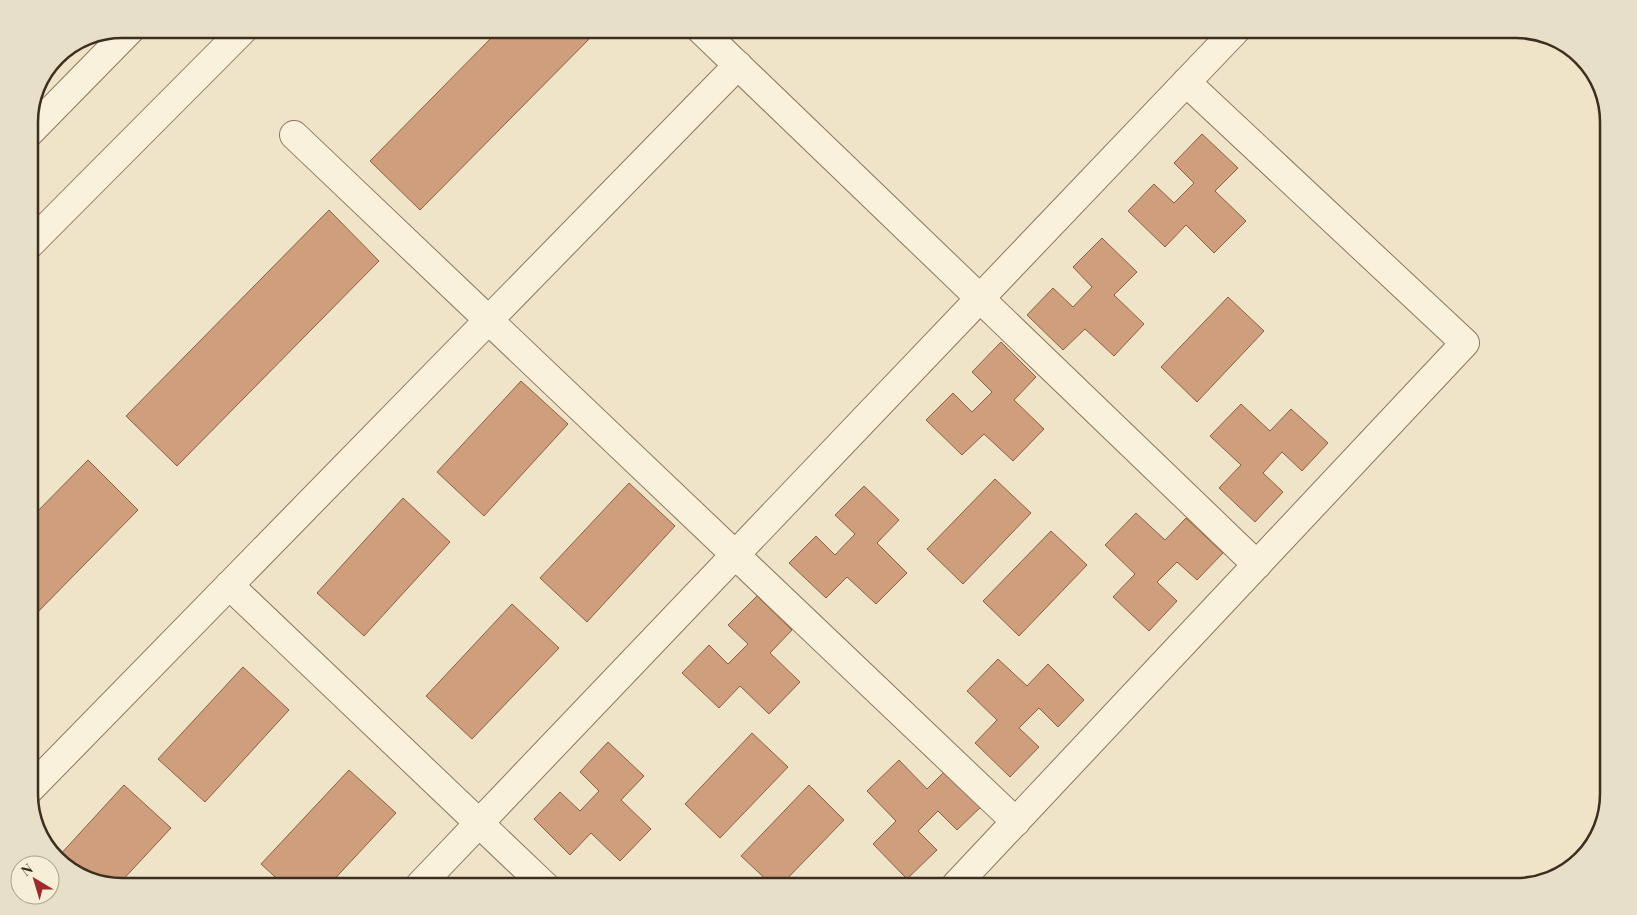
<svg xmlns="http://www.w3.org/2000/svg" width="1637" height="915" viewBox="0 0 1637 915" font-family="'Playfair Display',serif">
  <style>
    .building { fill: #cf9f7d; stroke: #8d5f41 }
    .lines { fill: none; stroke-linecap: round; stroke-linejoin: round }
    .minor-casing { stroke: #8d765c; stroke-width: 30 }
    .minor { stroke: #faf1dc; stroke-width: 28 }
    .rim { fill: none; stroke: #3d2e20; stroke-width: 2.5 }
  </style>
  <rect width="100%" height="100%" fill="#f0e4c8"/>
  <path class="building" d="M500,29H599L420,210L370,161Z
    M1202,134L1238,168L1215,191L1246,221L1214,253L1186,225L1165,247L1128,211L1154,184L1174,203L1194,183L1174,163Z
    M329,210L379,261L177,466L126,416Z
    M1102,238L1137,272L1114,295L1144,324L1114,356L1085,329L1063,350L1027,315L1053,288L1073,307L1092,287L1073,267Z
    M1228,297L1264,331L1197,402L1161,367Z
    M1001,342L1036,377L1014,400L1044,429L1013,461L984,434L962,455L926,420L953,393L972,412L992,392L972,372Z
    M521,381L568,424L484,516L437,472Z
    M1241,404L1270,431L1291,409L1328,443L1302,471L1282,452L1263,473L1283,492L1255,522L1219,488L1241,465L1210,436Z
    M88,460L138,510L29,621V520Z
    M995,479L1031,513L963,584L927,549Z
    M629,483L675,526L587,622L540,578Z
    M864,486L899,520L877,543L907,573L876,604L847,577L826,598L789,563L816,536L835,555L855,534L835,515Z
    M403,498L450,542L364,636L317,593Z
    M1136,513L1165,540L1186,518L1223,553L1197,580L1177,562L1157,582L1177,601L1149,631L1113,597L1135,574L1105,545Z
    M1051,531L1087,565L1019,636L983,601Z
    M757,596L792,630L770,653L800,682L769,714L740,686L719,708L682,673L709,645L728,664L748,644L728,625Z
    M512,604L559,648L472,739L426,696Z
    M998,659L1027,686L1048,664L1084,700L1058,727L1039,708L1019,728L1039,747L1010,777L975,743L997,720L967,691Z
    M243,667L289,710L205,802L158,759Z
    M752,733L788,767L720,838L685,804Z
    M608,742L644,776L621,800L651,829L620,861L591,833L570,855L534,819L560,792L580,811L599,791L580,772Z
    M899,760L927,789L949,767L984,804L957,830L938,811L918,831L937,850L907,879L873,844L896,821L867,791Z
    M349,770L396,813L328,886H285L261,864Z
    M124,785L171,828L118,885L75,874L58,857Z
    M809,785L844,820L780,886H773L741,856Z"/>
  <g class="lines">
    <defs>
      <path id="minor" d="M700,29L1257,565
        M29,133L131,29
        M294,135L1016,822
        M29,245L244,29
        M229,585L545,886
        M29,790L738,65
        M419,886L1237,29
        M955,886L1465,343L1186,82"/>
    </defs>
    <use href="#minor" class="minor-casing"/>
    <use href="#minor" class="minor"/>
  </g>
  <path d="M0 0H1637V915H0ZM122 38H1516A84 84 0 0 1 1600 122V794A84 84 0 0 1 1516 878H122A84 84 0 0 1 38 794V122A84 84 0 0 1 122 38Z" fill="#e8dfc9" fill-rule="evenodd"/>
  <path class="rim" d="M122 38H1516A84 84 0 0 1 1600 122V794A84 84 0 0 1 1516 878H122A84 84 0 0 1 38 794V122A84 84 0 0 1 122 38Z"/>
  <g transform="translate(35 880) rotate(322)"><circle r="24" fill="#f7eed8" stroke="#ada18e"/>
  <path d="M0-4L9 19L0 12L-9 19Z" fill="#9e2a2b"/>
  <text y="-8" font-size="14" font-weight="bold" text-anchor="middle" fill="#3d2e20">N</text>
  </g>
</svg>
